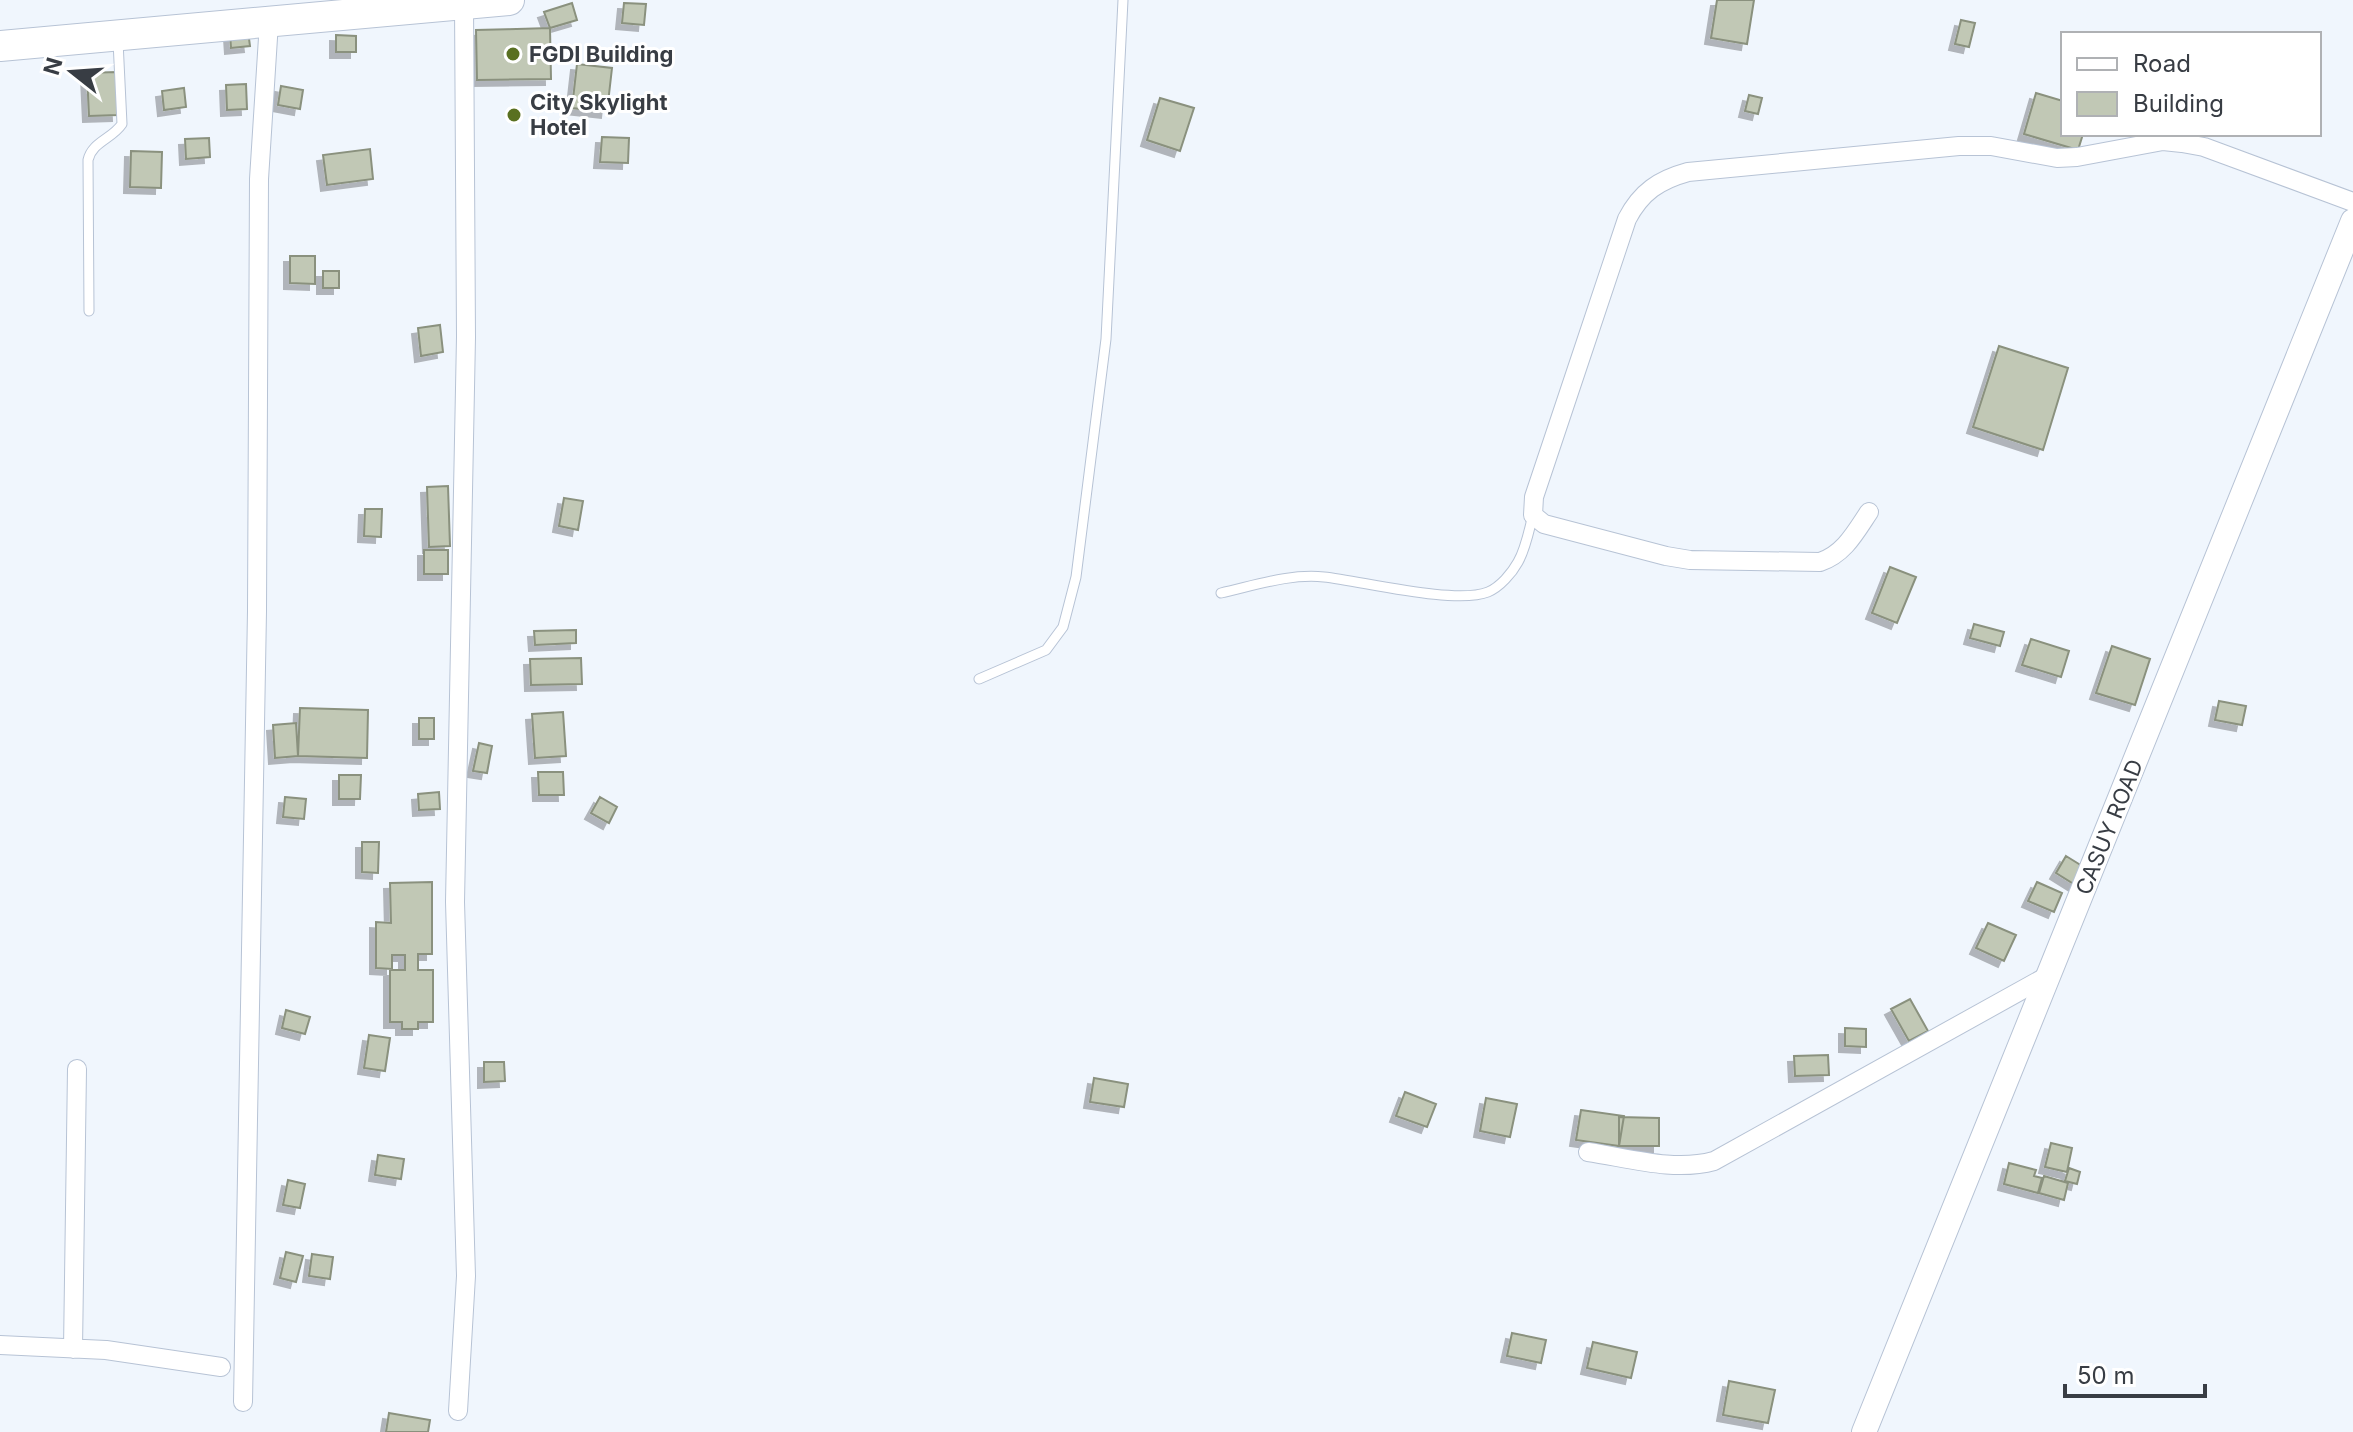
<svg xmlns="http://www.w3.org/2000/svg" width="2353" height="1432" viewBox="0 0 2353 1432" font-family="Inter,sans-serif">
  <style>
    .building { fill: #c1c8b5; stroke: #8a917e; stroke-width: 2; filter: url(#shadow) }
    .lines { fill: none; stroke-linecap: round; stroke-linejoin: round }
    .service-casing { stroke: #b7c3d5; stroke-width: 11 }
    .minor-casing { stroke: #b7c3d5; stroke-width: 20 }
    .tertiary-casing { stroke: #b7c3d5; stroke-width: 26 }
    .primary-casing { stroke: #b7c3d5; stroke-width: 32 }
    .service { stroke: #fff; stroke-width: 9 }
    .minor { stroke: #fff; stroke-width: 18 }
    .tertiary { stroke: #fff; stroke-width: 24 }
    .primary { stroke: #fff; stroke-width: 30 }
    .poi-dot { fill: #597021; stroke: #fff; stroke-width: 3 }
    .labels { text-anchor: middle; dominant-baseline: central; stroke-width: 6; stroke-linejoin: round; paint-order: stroke }
    .poi-label { font-size: 22px; font-weight: bold; fill: #383d44; stroke: #fff; text-anchor: start }
    .street-label { font-size: 22px; fill: #383d44; stroke: #fff }
  </style>
  <defs>
    <filter id="shadow"><feDropShadow dx="-6" dy="6" stdDeviation="0" flood-color="#0004"/></filter>
  </defs>
  <rect width="100%" height="100%" fill="#f0f6fd"/>
  <path class="building" d="M1717,0H1754L1747,44L1711,38Z
    M572,3L577,20L550,28L544,12Z
    M624,3L646,4L644,25L622,23Z
    M1961,20L1975,23L1969,47L1955,44Z
    M550,28L551,79L477,80L476,30Z
    M248,31L250,46L231,48L230,33Z
    M336,35L356,36V52H336Z
    M577,64L612,68L607,112L572,108Z
    M116,72L118,115L89,116L87,73Z
    M246,84L247,109L227,110L226,85Z
    M281,86L303,90L300,109L278,105Z
    M184,88L186,107L164,110L162,91Z
    M2036,93L2063,101V134H2083L2078,150L2024,134Z
    M1749,95L1762,98L1758,114L1745,111Z
    M1160,98L1194,108L1180,151L1147,140Z
    M602,137L629,138L628,163L600,162Z
    M209,138L210,157L186,159L185,139Z
    M370,149L373,179L327,185L323,155Z
    M131,151L162,152L161,188L130,187Z
    M290,256H315V284L290,283Z
    M323,271H339V288H323Z
    M440,325L443,352L421,356L418,328Z
    M1999,346L2068,368L2043,450L1973,427Z
    M448,486L450,546L429,547L427,487Z
    M564,498L583,501L578,530L559,526Z
    M365,509H382L381,537L364,536Z
    M424,550H448V574H424Z
    M1890,567L1916,577L1897,623L1872,613Z
    M1974,624L2004,632L2000,646L1970,638Z
    M576,630V643L535,645L534,631Z
    M2031,639L2069,651L2061,677L2022,665Z
    M2112,646L2150,659L2135,705L2096,693Z
    M581,658L582,684L531,685L530,659Z
    M2219,701L2246,706L2242,725L2215,720Z
    M300,708L368,710L367,758L298,756Z
    M563,712L566,756L535,758L532,714Z
    M419,718H434V739H419Z
    M296,723L298,756L275,758L273,725Z
    M479,743L492,746L487,773L473,771Z
    M538,772H563L564,795H539Z
    M339,775H361L360,799H339Z
    M439,792L440,809L419,810L418,794Z
    M285,797L306,799L304,819L283,817Z
    M600,797L617,807L609,823L591,813Z
    M362,842H379L378,873L362,872Z
    M2066,856L2087,869L2077,886L2056,873Z
    M432,882V954H418V970H433V1022H418V1029H402V1022H390V970H405V955H392V969L376,968V922L391,923L390,883Z
    M2037,882L2062,893L2054,912L2028,901Z
    M1988,923L2016,935L2004,961L1976,948Z
    M1910,999L1928,1031L1909,1041L1891,1009Z
    M286,1010L310,1017L305,1034L282,1028Z
    M1845,1028L1866,1029V1047L1845,1046Z
    M369,1035L390,1038L385,1071L364,1068Z
    M1828,1055L1829,1075L1795,1076L1794,1056Z
    M484,1062H504L505,1081L484,1082Z
    M1094,1078L1128,1084L1124,1107L1090,1102Z
    M1405,1092L1436,1104L1427,1127L1396,1116Z
    M1486,1098L1517,1104L1510,1137L1480,1131Z
    M1581,1110L1624,1116L1619,1146L1576,1140Z
    M1619,1117L1659,1118V1146H1619Z
    M2051,1143L2072,1148L2067,1172L2045,1167Z
    M378,1155L404,1159L401,1179L375,1175Z
    M2009,1163L2036,1170L2034,1176L2042,1178L2038,1193L2004,1184Z
    M2069,1168L2080,1172L2077,1184L2065,1181Z
    M2044,1176L2068,1183L2064,1200L2039,1193Z
    M288,1180L305,1184L300,1208L283,1205Z
    M286,1252L303,1256L296,1282L280,1278Z
    M312,1254L333,1257L330,1279L309,1276Z
    M1512,1333L1546,1340L1541,1363L1507,1356Z
    M1593,1342L1637,1352L1631,1378L1587,1368Z
    M1729,1381L1775,1390L1768,1423L1723,1415Z
    M389,1413L430,1420L428,1432H386Z"/>
  <g class="lines">
    <defs>
      <path id="service" d="M89,311L88,160C92,142 112,139 122,124L118,41
        M1221,593C1253,586 1291,573 1324,577C1362,581 1455,605 1488,592C1500,587 1512,573 1518,562C1526,548 1529,530 1533,515
        M979,679L1046,650L1063,627L1076,577L1106,339L1123,0"/>
      <path id="minor" d="M1869,512C1855,533 1844,554 1820,562L1690,560L1666,556L1544,524L1533,515L1534,497L1627,219C1641,192 1659,180 1688,172L1959,146H1991L2057,158L2077,157L2163,141L2182,143L2204,147L2353,202
        M1588,1152C1629,1158 1674,1172 1714,1161L2049,975
        M0,1345L106,1350L221,1367
        M73,1349L77,1069
        M243,1402L257,611L259,179L269,22
        M458,1411L466,1276L455,902L466,337L464,4"/>
      <path id="tertiary" d="M1864,1432L2353,221"/>
      <path id="primary" d="M0,46L509,0"/>
    </defs>
    <use href="#service" class="service-casing"/>
    <use href="#minor" class="minor-casing"/>
    <use href="#tertiary" class="tertiary-casing"/>
    <use href="#primary" class="primary-casing"/>
    <use href="#service" class="service"/>
    <use href="#minor" class="minor"/>
    <use href="#tertiary" class="tertiary"/>
    <use href="#primary" class="primary"/>
  </g>
  <g class="poi-dot">
    <circle cx="513" cy="54" r="8"/>
    <circle cx="514" cy="115" r="8"/>
  </g>
  <g class="labels">
    <g class="poi-label">
      <text x="529" y="54">FGDI Building</text>
      <text x="530" y="102">City Skylight<tspan x="530" dy="25">Hotel</tspan></text>
    </g>
    <g class="street-label">
      <text transform="translate(2109 827) rotate(-68)">CASUY ROAD</text>
    </g>
  </g>
  <rect x="2061" y="32" width="260" height="104" fill="#ffffff" stroke="#afb1b4" stroke-width="2"/>
  <rect x="2077" y="58" width="40" height="12" fill="#ffffff" stroke="#afb1b4" stroke-width="2"/>
  <text x="2133" y="72" font-size="24" fill="#383d44">Road</text>
  <rect x="2077" y="92" width="40" height="24" fill="#c1c8b5" stroke="#afb1b4" stroke-width="2"/>
  <text x="2133" y="112" font-size="24" fill="#383d44">Building</text>
  <g transform="translate(72 72) rotate(287)" stroke="#ffffff" stroke-width="6" paint-order="stroke">
  <path d="M0-6L14 30L0 20L-14 30Z" fill="#383d44"/>
  <text y="-12" font-size="22" font-weight="bold" text-anchor="middle" fill="#383d44">N</text>
  </g>
  <path d="M2065 1384v12h140v-12" fill="none" stroke="#383d44" stroke-width="4"/>
  <text x="2077" y="1384" font-size="24" fill="#383d44" stroke="#ffffff" stroke-width="6" paint-order="stroke">50 m</text>
</svg>
